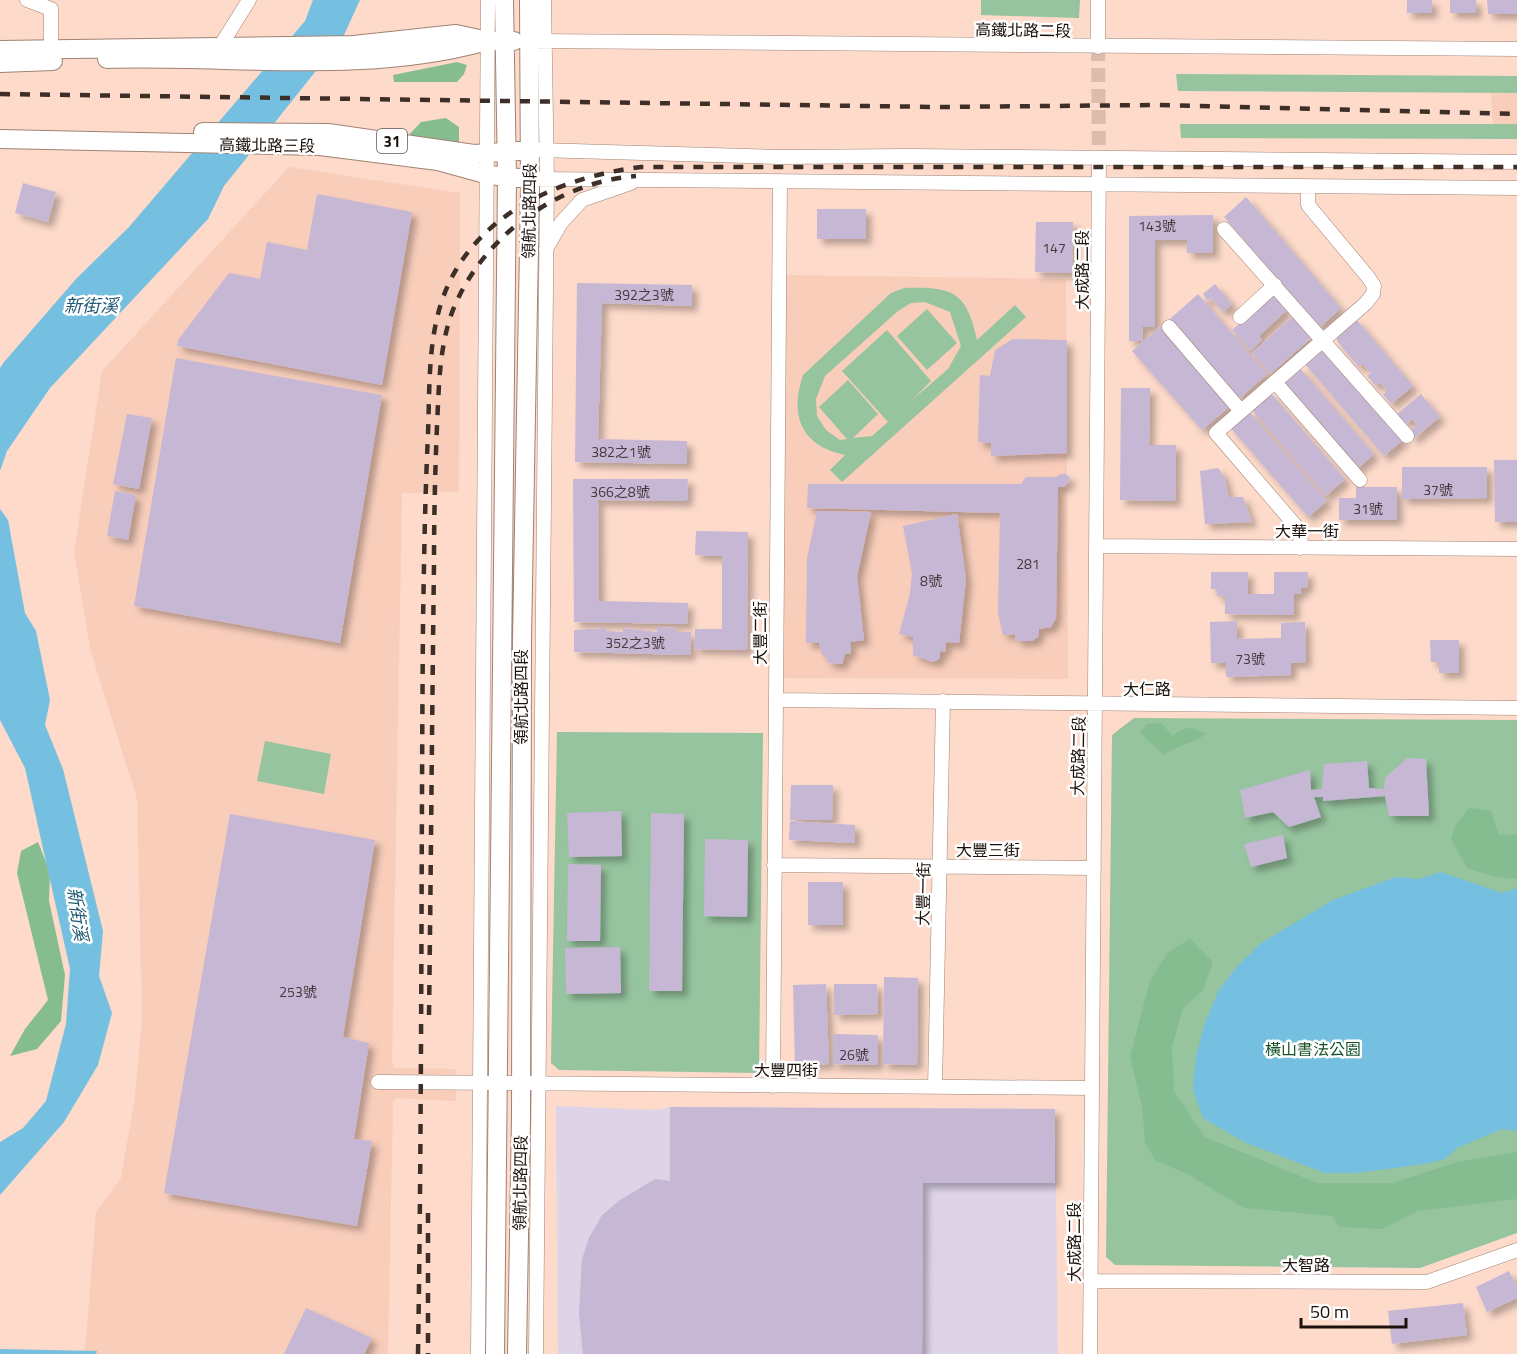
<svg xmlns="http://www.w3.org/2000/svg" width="1517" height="1354" viewBox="0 0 1517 1354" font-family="'Titillium Web','Noto Sans TC',sans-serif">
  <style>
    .commercial { fill: #ded4e8 }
    .built { fill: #f8cdba }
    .green { fill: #96c49e; fill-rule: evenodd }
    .forest { fill: #85bd90 }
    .water { fill: #75bfe0 }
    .building { fill: #c6b7d5; filter: url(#shadow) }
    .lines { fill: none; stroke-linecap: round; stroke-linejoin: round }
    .minor-tunnel { stroke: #dbbcad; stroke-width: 14; stroke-dasharray: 14 7; stroke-linecap: butt }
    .minor-casing { stroke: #a18273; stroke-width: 15 }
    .major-casing { stroke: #a18273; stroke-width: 20 }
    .minor { stroke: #fff; stroke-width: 14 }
    .major { stroke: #fff; stroke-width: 18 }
    .rail { stroke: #3d2f27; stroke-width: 4.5; stroke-dasharray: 10 10; stroke-linecap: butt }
    .labels { text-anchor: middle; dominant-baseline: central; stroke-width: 5; stroke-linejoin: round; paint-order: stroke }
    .number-label { font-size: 14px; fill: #463a3d }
    .shield { fill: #fff; stroke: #5f5854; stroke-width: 1.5 }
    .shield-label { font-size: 15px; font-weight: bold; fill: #1b100a }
    .street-label { font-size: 16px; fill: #1b100a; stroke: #fff }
    .park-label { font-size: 16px; fill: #145228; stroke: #fff }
    .water-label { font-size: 18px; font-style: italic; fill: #1e5870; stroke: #fff }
  </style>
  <defs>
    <filter id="shadow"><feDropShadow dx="5.5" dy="5.5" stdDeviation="3" flood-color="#0004"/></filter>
  </defs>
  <rect width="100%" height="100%" fill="#fddaca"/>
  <path class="commercial" d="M556,1106L656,1110L670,1107L1055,1109L1058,1354H558Z"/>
  <path class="built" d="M1491,93H1517V124H1493Z
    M289,167L460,193L459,492L402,493L392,1061L395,1068L456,1069V1101L396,1098L393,1101L388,1354H0V1351H85L96,1212L121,1178L135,1096L142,1018L137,799L90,649L74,552L102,371Z
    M785,275L1066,279L1068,679L783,678Z"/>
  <path class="green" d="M981,0H1080L1079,18L981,15Z
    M1176,74L1517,76V93L1178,91Z
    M1180,124H1517V139L1181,138Z
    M904,288C952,287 966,290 977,340L1015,305L1026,317L842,482L830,470L845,455C802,446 789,417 803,375L891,293ZM925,302L950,312L961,346L948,369L911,401L931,381L887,330L842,371L888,422L872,436L853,438L878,414L848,380L819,407L847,439L840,440L826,430L817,416L816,399L825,376L898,311L911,303Z
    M927,309L957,343L927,370L897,336Z
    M1134,718L1517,720V1233L1420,1268L1115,1265L1106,1257L1112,735Z
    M557,732L763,733L759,1073L559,1070L551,1063Z
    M265,741L331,754L324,794L257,781Z"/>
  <path class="forest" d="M457,62L467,65L464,74L457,82H394L393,75Z
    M446,118L459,127V145L408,136L421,122Z
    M1161,723L1173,736C1186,724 1191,728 1206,734C1192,745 1177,744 1164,755L1140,733L1147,724Z
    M1469,808L1491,811L1499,835L1517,834V879L1495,877L1467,868L1451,839L1455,826Z
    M38,842L50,872L49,901L65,975L61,1021L37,1049L10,1056L25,1029L48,1000L17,873L21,851Z
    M1190,939L1213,962L1203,990L1183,1008L1172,1047L1174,1091L1205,1137L1317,1183H1393L1457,1162L1517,1152V1199L1418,1211L1382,1229L1340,1227L1332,1216L1244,1208L1189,1175L1155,1160L1145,1142L1142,1107L1130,1056L1150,981L1168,952Z"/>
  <path class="water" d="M313,0H360L343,37L224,186L208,219L50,388L7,451L0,471V368L4,362L76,279L129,227L305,21Z
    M0,509L8,520L25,613L36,631L50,700L45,725L63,769L103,931L99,976L112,1013L98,1065L64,1122L0,1195V1142L23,1128L46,1101L66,1024L70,969L25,768L0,720Z
    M1441,872L1502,893L1517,888V1131L1502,1129L1457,1148L1445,1159L1425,1164L1357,1173H1325L1246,1143L1203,1118L1193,1090L1196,1056L1205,1023L1219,990L1235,969L1261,943L1333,900L1396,877L1419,879Z
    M0,1349L97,1351L96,1354H0Z"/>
  <path class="building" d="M1407,0H1432V13H1407Z
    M1450,0H1476V13H1450Z
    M1487,0H1517V14H1488Z
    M23,183L56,192L48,222L15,213Z
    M317,194L412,212L382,385L177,346L178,340L229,273L260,279L267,242L307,250Z
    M1246,197L1341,308L1319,328L1224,217Z
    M817,209H866V239H817Z
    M1213,215V253H1187V240H1155V327H1142L1143,341H1129V216Z
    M1036,222H1073L1072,273L1035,272Z
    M577,283L692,285V306L602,303L598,439L687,441V464L575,462Z
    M1215,284L1232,304L1223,312L1211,298L1208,301L1203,294Z
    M1198,294L1267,374L1239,399L1170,319Z
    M1273,294L1287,310L1259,336L1262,340L1250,351L1232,330Z
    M1292,317L1311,338L1270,374L1252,353Z
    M1356,319L1413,386L1391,404L1383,395L1387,391L1380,382L1376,386L1367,376L1371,373L1363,364L1359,367L1337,341V335Z
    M1161,326L1230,406L1202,430L1132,351Z
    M1013,339L1067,340V453L991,456V443L978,442L980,375L990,376L995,350Z
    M1324,345L1404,439L1384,456L1304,363Z
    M176,358L382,395L340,643L134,606Z
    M1299,367L1374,454L1356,470L1281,383Z
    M1121,388H1150L1149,445H1176L1175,501L1120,500Z
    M1270,392L1345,479L1326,496L1251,409Z
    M1421,394L1440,417L1413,439L1408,432L1417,425L1412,419L1406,424L1397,414Z
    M1248,410L1327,501L1308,517L1229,426Z
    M127,414L152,418L139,489L113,484Z
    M1494,460H1517V522H1495Z
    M1402,467H1487V498L1402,499Z
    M1218,468L1224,476L1229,497H1243L1252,522L1205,524L1200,471Z
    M1061,474H1066L1070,478L1065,487H1058L1056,618L1051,627L1039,629L1038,637L1032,641H1016L1015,634L1003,635L998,613L1000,513L807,508L808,484H1021L1026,477H1056Z
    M573,479H688L687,501L598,500L599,601L688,603L687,624L574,622Z
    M1356,487H1397V520H1339V498H1356Z
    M115,491L136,495L128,540L107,536Z
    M817,511L871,512L857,576L864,640L850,642L851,653L845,654L842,664L828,663L826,655H822L819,643H806L807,558Z
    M957,514L966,579L959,643L946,642L945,652L940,651V658L933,662L913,655V637L899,634L910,594L912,573L903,526Z
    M696,531L748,532L747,650L694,649L695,629H722V556L695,555Z
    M1211,572H1248V594H1274V572H1308L1307,588H1301V594H1294V615L1225,614V596H1217V589H1211Z
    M1237,621V639L1281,638V623L1305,622L1306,662L1291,663V675L1226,677V663H1211L1210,622Z
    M657,627L676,628V632H691L690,655L574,652V630L606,628V631L623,632V628L657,632Z
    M1430,640H1459V673H1439V662H1431Z
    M1407,758L1426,759L1429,816H1389L1385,796L1323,801V797H1314L1321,817L1289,827L1273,812L1245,818L1240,790L1310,770L1311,790L1322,789L1324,764L1367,761L1369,788L1384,789L1385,778Z
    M791,785H833L832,820H790Z
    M621,811L622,856L569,857L567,813Z
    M651,813L684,814L682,991H649Z
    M230,814L375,840L343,1037L369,1043L354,1139L372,1141L357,1226L164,1193Z
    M790,821L855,825V843L789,840Z
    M1283,835L1287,858L1251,867L1244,844Z
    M705,839L748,840L747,917L704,916Z
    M568,864L601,865L600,941H567Z
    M808,882H843V925H808Z
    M620,947L621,993L566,994L565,948Z
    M884,977L918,978L917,1065L883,1064Z
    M826,984L829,1064L795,1065L793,985Z
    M834,984H877L878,1014L834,1015Z
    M833,1034L878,1035V1065L833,1064Z
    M670,1107L1055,1109V1183H923L922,1354H583L579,1313L582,1259L589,1238L602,1215L620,1200L655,1179L670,1181Z
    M1509,1271L1517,1288V1298L1487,1312L1476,1287Z
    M1463,1303L1467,1335L1392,1344L1388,1311Z
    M306,1308L372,1338L364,1354H284Z"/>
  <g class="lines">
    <path class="minor-tunnel" d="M1098,47L1099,158"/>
    <defs>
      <path id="minor" d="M27,0L51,9V49
        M535,41L1517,49
        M221,45L249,0
        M1098,47V0
        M538,150L778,157L909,156L1517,162
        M538,179L1517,188
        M1224,229L1407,436
        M546,249L561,223L582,200L631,183
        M1240,317L1275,285
        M1169,327L1241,411
        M1275,382L1360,480
        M1096,546L1517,549
        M1300,548L1301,532L1216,433L1366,303L1373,294L1374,286L1368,277L1308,205V187
        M776,700L1517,708
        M774,865L1094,868
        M378,1082L1092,1088
        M773,1086L780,181
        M935,1087L943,701
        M1090,1281L1427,1282L1517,1250
        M478,1354L488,0
        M536,1354L547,180L544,0
        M1090,1354L1099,158"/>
      <path id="major" d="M0,50L354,45L456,34L488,41H514
        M107,59C231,55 361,75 483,42
        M0,63L53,61
        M203,132L328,133L474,154L519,151
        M0,139L320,146L438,161L489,175L519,178
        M495,1354L507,177L504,0
        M517,1354L521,1118L522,640L530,190L529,0"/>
    </defs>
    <use href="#minor" class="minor-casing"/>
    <use href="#major" class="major-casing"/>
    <use href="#minor" class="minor"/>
    <use href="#major" class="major"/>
    <path class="rail" d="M0,94L938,107L1155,105L1517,114
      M429,1015C431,865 432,714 434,564C434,518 435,472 437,426C439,386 439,342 455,305C486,234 559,182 636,176
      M428,1213V1354
      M418,1354C422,1111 421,868 423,624C424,561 425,497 428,434C430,382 427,326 451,279C486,209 567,176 641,167H1517"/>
  </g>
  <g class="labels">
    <g class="number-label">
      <text x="1157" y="225">143號</text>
      <text x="1054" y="247">147</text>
      <text x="644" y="294">392之3號</text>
      <text x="621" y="451">382之1號</text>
      <text x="1438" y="489">37號</text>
      <text x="620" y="491">366之8號</text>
      <text x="1368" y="508">31號</text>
      <text x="1028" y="563">281</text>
      <text x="931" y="580">8號</text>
      <text x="635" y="642">352之3號</text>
      <text x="1250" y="658">73號</text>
      <text x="298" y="991">253號</text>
      <text x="854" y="1054">26號</text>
    </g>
    <rect class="shield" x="377" y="129" width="30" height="24" rx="4.5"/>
    <g class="shield-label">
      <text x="392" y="141">31</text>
    </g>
    <g class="street-label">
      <text transform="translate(1023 30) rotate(1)">高鐵北路二段</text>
      <text transform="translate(267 145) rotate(1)">高鐵北路三段</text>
      <text transform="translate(529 211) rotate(-89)">領航北路四段</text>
      <text transform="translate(1082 270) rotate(-90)">大成路二段</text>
      <text x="1307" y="531">大華一街</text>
      <text transform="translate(760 633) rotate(-90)">大豐二街</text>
      <text x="1147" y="689">大仁路</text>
      <text transform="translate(521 697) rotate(-90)">領航北路四段</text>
      <text transform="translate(1078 756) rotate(-89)">大成路二段</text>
      <text x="988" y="850">大豐三街</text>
      <text transform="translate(923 894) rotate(-89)">大豐一街</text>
      <text x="786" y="1070">大豐四街</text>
      <text transform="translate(520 1183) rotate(-89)">領航北路四段</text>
      <text transform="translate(1074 1242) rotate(-90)">大成路二段</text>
      <text x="1306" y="1265">大智路</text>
    </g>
    <g class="park-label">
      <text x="1313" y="1049">橫山書法公園</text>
    </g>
    <g class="water-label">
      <text x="91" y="305">新街溪</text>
      <text transform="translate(78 914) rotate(82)">新街溪</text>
    </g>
  </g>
  <path d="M1301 1318v9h105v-9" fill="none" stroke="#1b100a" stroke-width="3"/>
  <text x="1310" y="1318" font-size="18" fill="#1b100a" stroke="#ffffff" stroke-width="4.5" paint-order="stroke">50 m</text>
</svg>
